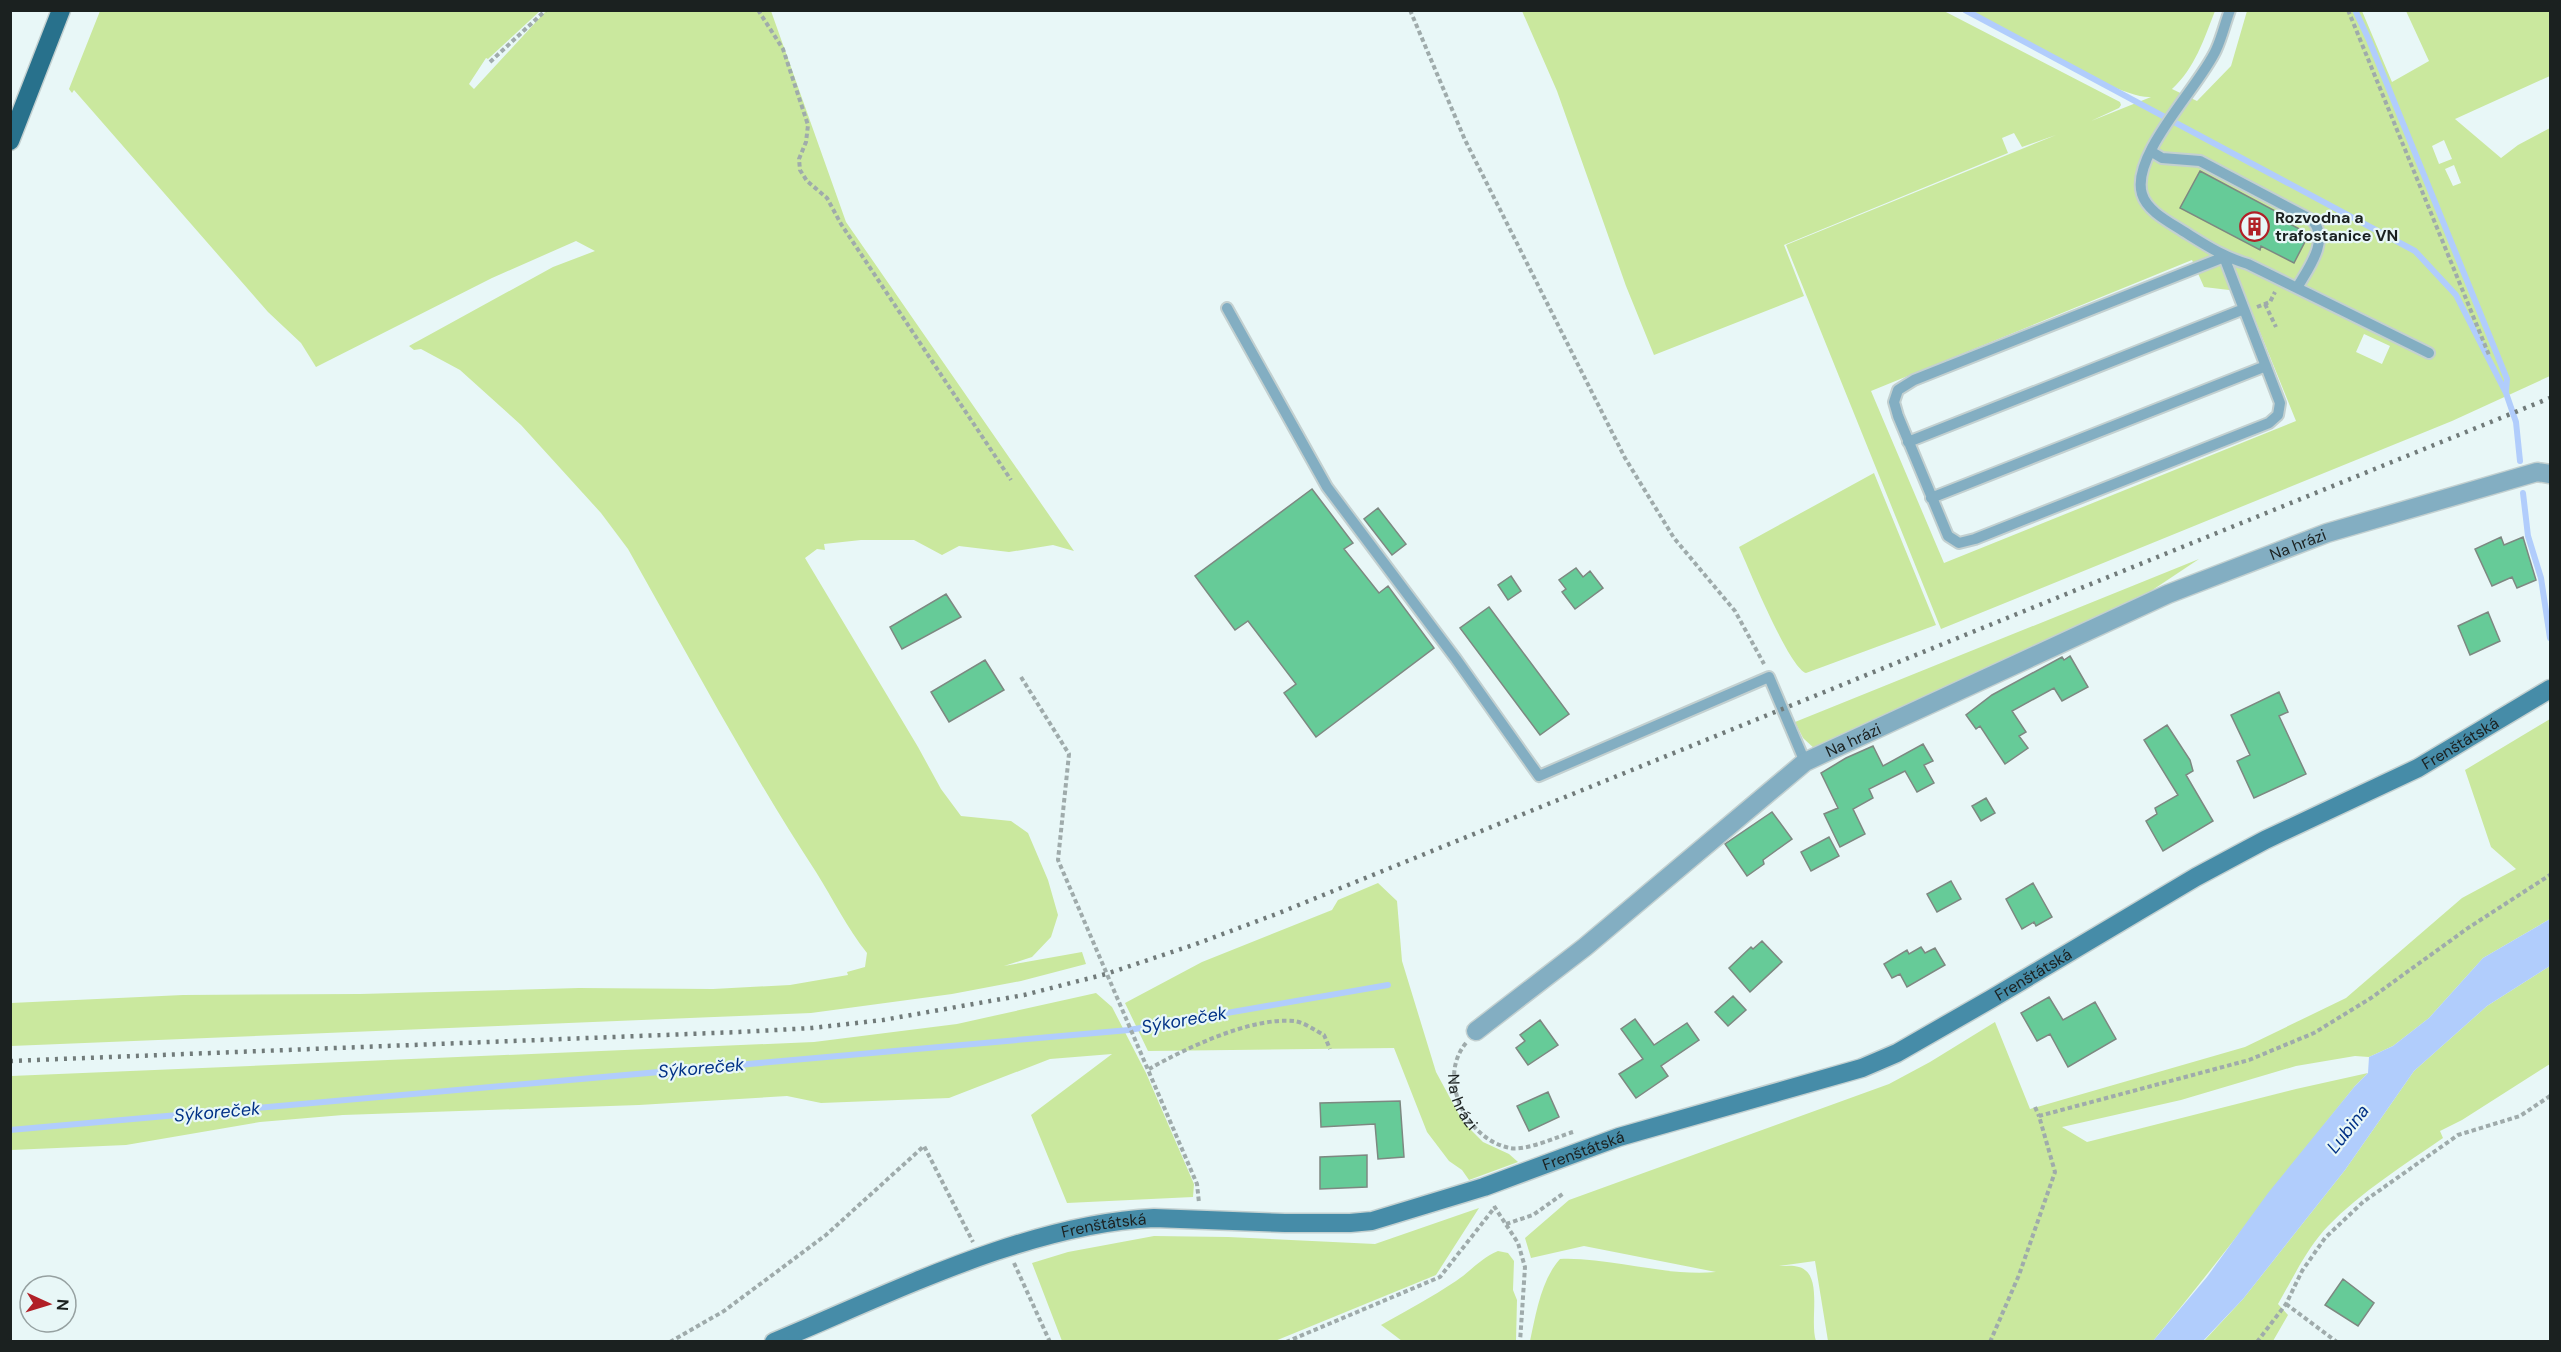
<svg xmlns="http://www.w3.org/2000/svg" width="2561" height="1352" viewBox="0 0 2561 1352" font-family="'DM Sans',sans-serif">
  <style>
    .green { fill: #cae89e; fill-rule: evenodd }
    .water { fill: #b1cdfc }
    .lines { fill: none; stroke-linecap: round; stroke-linejoin: round }
    .stream { stroke: #b1cdfc; stroke-width: 6 }
    .building { fill: #66cb98; stroke: #7d8881; stroke-width: 1.5 }
    .lane-casing { stroke: #c3d0d0; stroke-width: 14 }
    .street-casing { stroke: #c3d0d0; stroke-width: 21 }
    .secondary-casing { stroke: #c3d0d0; stroke-width: 21 }
    .primary-casing { stroke: #c3d0d0; stroke-width: 21 }
    .path { stroke: #9fabab; stroke-width: 4; stroke-dasharray: 4.5 3; stroke-linecap: butt }
    .lane { stroke: #83aec2; stroke-width: 10 }
    .street { stroke: #83aec2; stroke-width: 18 }
    .secondary { stroke: #468ca8; stroke-width: 18 }
    .primary { stroke: #28718c; stroke-width: 18 }
    .rail { stroke: #717b7a; stroke-width: 4.5; stroke-dasharray: 3 6; stroke-linecap: butt }
    .labels { text-anchor: middle; dominant-baseline: central; stroke-width: 4.5; stroke-linejoin: round; paint-order: stroke }
    .poi-label { font-size: 16px; font-weight: bold; fill: #1b2120; stroke: #e8f7f7; text-anchor: start }
    .street-label { font-size: 16px; fill: #1b2120; stroke: #e8f7f7 }
    .water-label { font-size: 18px; font-style: italic; fill: #003186; stroke: #e8f7f7 }
  </style>
  <rect width="100%" height="100%" fill="#e8f7f7"/>
  <path class="green" d="M100,11H540L488,59L486,58L469,84L474,89L546,11H771L846,222L1074,551L1053,545L1009,552L959,546L942,555L914,540H861L824,544L825,550L817,549L805,558L918,747L941,789L961,816L1011,821L1028,833L1048,880L1058,915L1051,937L1032,957L1004,966L1082,952L1086,964L1021,981L952,994L811,1013L11,1046V1003L183,995L360,994L579,988L713,989L790,985L848,975L847,972L865,967L867,953C847,928 833,899 816,872C748,768 689,657 628,549L601,513L521,425L460,370L421,349L414,350L409,346L553,267L595,251L576,241L492,278L316,367L301,343L268,312L74,90L72,93L69,89Z
    M1522,11H1944L2120,102L2121,105L2119,108L2091,121L2151,97C2120,100 2001,29 1968,11H2215C2204,39 2195,68 2172,89L2197,101L2231,66L2247,11H2362L2392,82L2429,61L2406,11H2550V76L2455,119L2501,158L2518,145L2550,128V376L2452,421L1941,629L1786,245L2056,135L2022,147L2014,133L2002,138L2008,153L1784,245L1804,296L1654,355L1626,286L1557,91ZM2444,140L2452,159L2439,164L2432,146ZM2454,165L2461,183L2453,186L2445,169ZM2200,171L2279,213L2277,217L2309,234L2293,263L2261,246L2260,249L2181,208ZM2192,260L2204,287L2229,290L2241,285L2296,421L1944,563L1871,391ZM2364,334L2390,346L2382,364L2356,352Z
    M1874,473L1936,625L1806,673C1788,666 1749,569 1739,547Z
    M2199,559L2115,615L1816,750L1803,738L1795,722Z
    M2550,719V919L2483,958L2429,1018L2393,1046L2369,1057L2355,1056L2296,1066L2181,1100L2062,1127L2087,1142L2296,1089L2368,1073L2355,1086C2287,1170 2222,1258 2153,1341H1828L1815,1261L1779,1266C1785,1266 1793,1265 1799,1267C1824,1274 1809,1320 1816,1341H1530C1536,1314 1541,1280 1560,1259C1610,1257 1666,1277 1716,1272L1584,1246L1531,1258L1525,1238L1569,1200L1889,1084L1930,1062L1995,1022L2030,1109L2245,1047L2346,998L2462,898L2516,869L2491,847L2465,770Z
    M1378,883L1397,901L1402,961L1436,1072L1463,1122L1483,1142L1509,1154L1518,1162L1469,1180L1462,1170L1449,1161L1427,1132L1394,1048L1148,1051L1125,1003L1202,962L1332,910L1338,900Z
    M2550,966V1064L2462,1120L2440,1131L2443,1138C2404,1165 2361,1192 2328,1226C2307,1248 2293,1278 2278,1304L2288,1315L2273,1341L2203,1342L2243,1299L2345,1170L2414,1071L2487,1006Z
    M1096,993L1112,1007L1146,1073L1194,1184L1193,1197L1067,1203L1031,1115L1112,1054L1050,1059L949,1098L821,1103L787,1096L639,1105L343,1115L260,1122L126,1145L11,1150V1076L814,1042L957,1024Z
    M1479,1208L1436,1275L1275,1341H1062L1032,1263L1068,1252L1154,1236L1228,1237L1375,1244Z
    M1498,1251L1508,1253L1514,1261L1513,1290L1517,1300L1516,1341H1402L1381,1325C1406,1311 1432,1297 1456,1281C1471,1271 1481,1258 1498,1251Z"/>
  <path class="water" d="M2550,919V966L2487,1006L2414,1071L2345,1170L2243,1299L2203,1341H2153L2207,1277L2268,1193L2355,1086L2368,1073L2369,1057L2393,1046L2429,1018L2483,958Z"/>
  <g class="lines">
    <path class="stream" d="M1965,10L2415,251L2456,295L2506,393L2516,422L2520,461
      M2355,10L2369,40L2507,379L2506,391
      M2523,493L2528,536L2541,578L2550,638
      M10,1130L1129,1030L1388,985"/>
  </g>
  <path class="building" d="M2200,171L2279,213L2277,217L2309,234L2294,263L2261,246L2260,250L2180,208Z
    M1312,489L1353,543L1344,549L1379,593L1388,586L1434,648L1316,737L1284,693L1296,684L1248,621L1235,630L1195,576Z
    M1378,508L1406,544L1392,555L1364,519Z
    M2501,537L2504,545L2523,537L2536,580L2517,588L2512,577L2492,586L2475,549Z
    M1576,568L1583,577L1590,571L1603,588L1575,609L1562,592L1566,589L1559,580Z
    M1511,576L1521,591L1508,600L1498,585Z
    M946,594L961,617L902,649L890,627Z
    M1489,607L1569,714L1540,735L1460,628Z
    M2488,612L2500,641L2470,655L2458,626Z
    M2070,656L2088,687L2062,701L2054,688L2012,711L2026,732L2019,736L2028,748L2005,764L1980,726L1976,729L1966,715L1992,695L2062,657L2064,660Z
    M985,660L1004,690L949,722L931,692Z
    M2279,692L2288,712L2279,716L2306,774L2254,798L2237,761L2250,755L2231,715Z
    M2167,725L2190,760L2193,771L2186,775L2213,821L2163,851L2146,821L2157,814L2155,808L2178,795L2144,740Z
    M1923,744L1933,761L1924,765L1934,783L1917,792L1905,771L1869,789L1873,798L1853,809L1865,834L1840,847L1824,814L1838,808L1821,773L1846,758L1873,746L1883,766Z
    M1986,798L1995,813L1981,821L1972,806Z
    M1772,812L1792,839L1763,860L1764,864L1747,876L1725,844Z
    M1829,837L1839,856L1811,871L1801,852Z
    M1951,881L1961,899L1937,912L1927,894Z
    M2033,883L2052,917L2036,926L2034,922L2022,929L2006,899Z
    M1762,941L1782,962L1750,992L1729,968L1751,947L1753,949Z
    M1921,947L1925,953L1935,948L1945,965L1907,987L1900,974L1892,978L1884,964L1907,950L1909,954Z
    M1733,996L1746,1010L1728,1026L1715,1012Z
    M2049,997L2063,1020L2095,1002L2116,1039L2068,1067L2050,1034L2037,1041L2021,1013Z
    M1635,1019L1654,1045L1687,1023L1699,1040L1661,1066L1668,1076L1636,1098L1619,1074L1643,1059L1621,1029Z
    M1540,1020L1558,1045L1528,1065L1516,1048L1525,1041L1520,1035Z
    M1548,1092L1559,1117L1529,1131L1517,1106Z
    M1400,1101L1404,1157L1378,1159L1375,1124L1321,1127L1320,1103Z
    M1367,1155V1187L1320,1189V1157Z
    M2343,1279L2374,1303L2358,1326L2325,1305Z"/>
  <g class="lines">
    <defs>
      <path id="lane" d="M2230,10C2225,23 2222,37 2216,50C2200,86 2130,155 2142,194C2147,211 2169,222 2183,231C2204,244 2223,257 2248,264L2429,353
        M2152,152L2162,158L2200,161L2312,220C2331,240 2307,270 2297,288
        M2224,257L2280,403L2278,415L2269,423L1975,539L1959,543L1948,536L1898,416L1894,402L1898,390L1914,380Z
        M1227,308L1327,487L1456,659L1539,776L1769,677L1805,762
        M1908,442L2244,309
        M1931,498L2266,366"/>
      <g id="street">
        <path id="s2" d="M1476,1031L1585,947L1805,762L2168,594L2327,533L2537,472L2550,474"/>
      </g>
      <g id="secondary">
        <path id="s3" d="M774,1342C892,1293 1026,1224 1154,1218L1285,1223H1350L1372,1221L1484,1187L1619,1137L1862,1068L1897,1053L1991,999L2196,877L2265,840L2418,768L2550,689"/>
      </g>
      <path id="primary" d="M10,141L61,10"/>
    </defs>
    <use href="#lane" class="lane-casing"/>
    <use href="#street" class="street-casing"/>
    <use href="#secondary" class="secondary-casing"/>
    <use href="#primary" class="primary-casing"/>
    <g class="path">
      <path d="M758,10L783,49L808,125L806,142L799,159L800,170L807,181L827,198L841,224L1011,480"/>
      <path d="M1410,10L1465,140L1625,458L1674,538L1735,611L1764,664"/>
      <path d="M2348,10L2489,355"/>
      <path d="M490,62L546,10"/>
      <path d="M2265,304L2276,327"/>
      <path d="M2257,307L2270,302L2275,292"/>
      <path d="M1021,677L1069,754L1058,860L1197,1184L1199,1203"/>
      <path id="s1" d="M1466,1043C1436,1079 1467,1140 1510,1148C1526,1151 1557,1137 1573,1132"/>
      <path d="M1149,1069C1186,1048 1251,1017 1294,1021C1304,1022 1316,1031 1324,1035L1330,1049"/>
      <path d="M2035,1107L2039,1116"/>
      <path d="M1494,1206L1518,1243L1525,1267L1520,1342"/>
      <path d="M1506,1224L1533,1215L1564,1193"/>
      <path d="M1014,1263L1050,1342"/>
      <path d="M2286,1304L2337,1342"/>
      <path d="M670,1342L724,1311L826,1235L924,1146L973,1242"/>
      <path d="M1286,1342L1440,1277L1495,1207"/>
      <path d="M1990,1342L2019,1275L2055,1172L2039,1116L2249,1060L2314,1033L2371,998L2468,928L2550,875"/>
      <path d="M2257,1342L2286,1304L2302,1271L2325,1238L2363,1202L2458,1135L2520,1116L2550,1096"/>
    </g>
    <use href="#lane" class="lane"/>
    <use href="#street" class="street"/>
    <use href="#secondary" class="secondary"/>
    <use href="#primary" class="primary"/>
    <path class="rail" d="M10,1061L739,1032L812,1028L883,1020L1024,995L1106,974L1196,944L1279,913L2550,398"/>
  </g>
  <defs>
    <symbol id="building-ring" viewBox="-11 -11 22 22"><circle r="9.5" fill="#e8f7f7" stroke="#b12027" stroke-width="1.5"/><path d="M-4-6H4V6H1V3H-1V6H-4ZM-2.5-4.3h1.7v1.8h-1.7ZM.8-4.3h1.7v1.8H.8ZM-2.5-1h1.7V.8h-1.7ZM.8-1h1.7V.8H.8Z" fill="#b12027"/></symbol>
  </defs>
  <g fill-rule="evenodd">
    <use href="#building-ring" x="2238" y="210" width="33" height="33"/>
  </g>
  <g class="labels">
    <g class="poi-label">
      <text x="2275" y="217">Rozvodna a<tspan x="2275" dy="18">trafostanice VN</tspan></text>
    </g>
    <g class="street-label">
      <text stroke="none"><textPath href="#s2" startOffset="964">Na hrázi</textPath></text>
      <text stroke="none"><textPath href="#s2" startOffset="478">Na hrázi</textPath></text>
      <text stroke="none"><textPath href="#s3" startOffset="1815">Frenštátská</textPath></text>
      <text stroke="none"><textPath href="#s3" startOffset="1329">Frenštátská</textPath></text>
      <text stroke="none"><textPath href="#s1" startOffset="63">Na hrázi</textPath></text>
      <text stroke="none"><textPath href="#s3" startOffset="843">Frenštátská</textPath></text>
      <text stroke="none"><textPath href="#s3" startOffset="351">Frenštátská</textPath></text>
    </g>
    <g class="water-label">
      <text transform="translate(1184 1020) rotate(-10)">Sýkoreček</text>
      <text transform="translate(701 1068) rotate(-5)">Sýkoreček</text>
      <text transform="translate(217 1112) rotate(-5)">Sýkoreček</text>
      <text transform="translate(2348 1129) rotate(-52)">Lubina</text>
    </g>
  </g>
  <rect width="2561" height="1352" fill="none" stroke="#1b2120" stroke-width="24"/>
  <g transform="translate(48 1304) rotate(94)"><circle r="28" fill="#e8f7f7" stroke="#96a1a1" stroke-width="1.5"/>
  <path d="M0-4.5L10 22L0 15L-10 22Z" fill="#b12027"/>
  <text y="-9" font-size="16" font-weight="bold" text-anchor="middle" fill="#1b2120">N</text>
  </g>
</svg>
